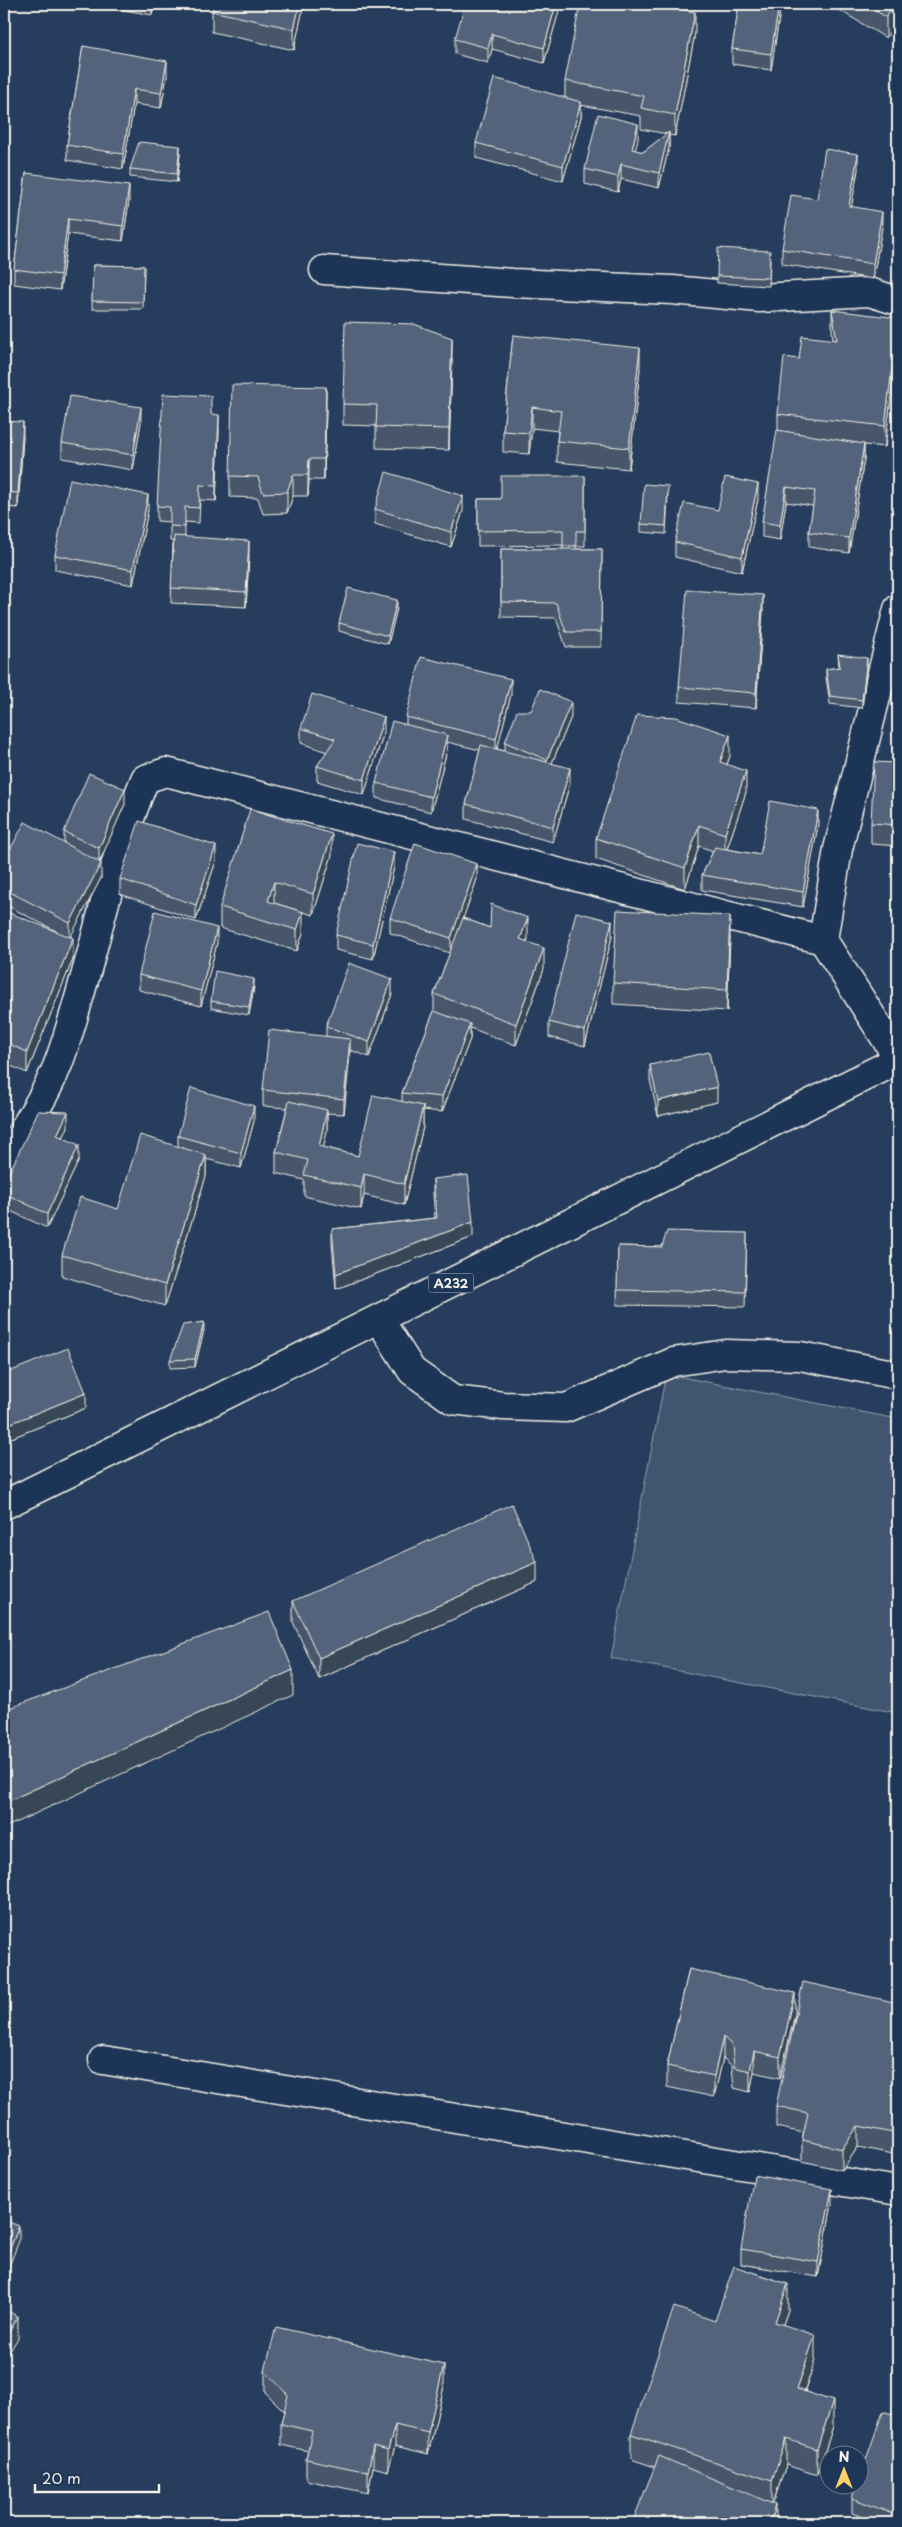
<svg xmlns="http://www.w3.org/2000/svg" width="902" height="2527" viewBox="0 0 902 2527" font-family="'Playpen Sans',sans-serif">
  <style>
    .grass { fill: #40546f; stroke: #9aa2ac }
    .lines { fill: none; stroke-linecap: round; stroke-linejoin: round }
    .minor-casing { stroke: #f4f1e8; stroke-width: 31 }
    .major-casing { stroke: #f4f1e8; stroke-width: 31 }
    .minor { stroke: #1d3557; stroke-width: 28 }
    .major { stroke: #1d3557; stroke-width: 28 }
    .wall { fill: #47566a; stroke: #f4f1e8 }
    .shaded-wall { fill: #394656; stroke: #f4f1e8 }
    .building { fill: #52647b; stroke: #f4f1e8 }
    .labels { text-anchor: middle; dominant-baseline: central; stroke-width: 4.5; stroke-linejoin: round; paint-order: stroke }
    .shield { fill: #1d3557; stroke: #b4b9bc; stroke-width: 1 }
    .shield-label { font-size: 12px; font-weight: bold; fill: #f4f1e8 }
  </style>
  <rect width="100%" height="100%" fill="#263d5d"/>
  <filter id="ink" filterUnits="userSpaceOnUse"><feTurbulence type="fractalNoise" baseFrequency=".02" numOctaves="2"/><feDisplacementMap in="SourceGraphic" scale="10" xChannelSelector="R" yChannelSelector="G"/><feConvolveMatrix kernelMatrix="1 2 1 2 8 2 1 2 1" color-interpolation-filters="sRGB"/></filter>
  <g filter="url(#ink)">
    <path class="grass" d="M666,1374L898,1419V1713L611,1658Z"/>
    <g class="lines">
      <defs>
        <path id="minor" d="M324,270L513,283L672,290L760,298L869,292L898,301
          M898,609L838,849L823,940L898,1058
          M4,1163C23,1128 48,1094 61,1056C93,964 108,868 145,779L166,772L823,940
          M379,1319L412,1371L453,1400L503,1406L566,1408L673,1362L726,1354L800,1356L898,1375
          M103,2060L898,2191"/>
        <path id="major" d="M4,1505L898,1060"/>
      </defs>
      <use href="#minor" class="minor-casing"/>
      <use href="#major" class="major-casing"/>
      <use href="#minor" class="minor"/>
      <use href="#major" class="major"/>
    </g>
    <path class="wall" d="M92,4H154L152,15Z
      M214,4H304L294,50L212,32V11Z
      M561,4L544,63L492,49L488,63L455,54V39Z
      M739,4H781L771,70L732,64V49Z
      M829,4H898V18L886,38Z
      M695,33L675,136L669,135V147L659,188L621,179L618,192L585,184V169L638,139L635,150L643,152L667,134L641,129V116L581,105V117L563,181L476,158V143L565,97V81Z
      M83,46L167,76L161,108L134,104L123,169L67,160V145Z
      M180,154L177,182L130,177V169Z
      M858,169L851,207L882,227L873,279L782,264V249L817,199Z
      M26,173L129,201L123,241L68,234L60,290L14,284V269Z
      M770,259L769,286L717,283V276Z
      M93,265L144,266L143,309H92Z
      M832,310L898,339L885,447L864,445V459L849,553L809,547V532L813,506L786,502L780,540L762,537V522L778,430V414L799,359L833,339L832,331Z
      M513,335L640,369L629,469L557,462V441L558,431L532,428L529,454L503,452V431Z
      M452,359L449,450L376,448V426L343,425V404Z
      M326,408L324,480H309L308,496H293L287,513L263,514L258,498L230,497V476Z
      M211,414L219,430L216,501L200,500L199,523L185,522V537L249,556L246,607L171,603L173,541H170V522L157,521V506Z
      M4,421L23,437L18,508L4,507Z
      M141,422L133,470L62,458V443Z
      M585,476V546H576V549H602L601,647H566L556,618L501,617V549H563V545L478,546V499H501Z
      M668,494L666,534L641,532V524Z
      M758,499L742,572L675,557V542L718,510Z
      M375,509L463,511L451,547L375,524Z
      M148,510L133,585L55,570V555Z
      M397,608L388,644L339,631V623Z
      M763,610L756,708L679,702V687Z
      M838,654L867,665L862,708L830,704L826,677V669L839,667Z
      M511,694L497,749L505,751V742L571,717L552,763L570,783L553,842L466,819V804L480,750L447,742V750L431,812L376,798V783L406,724V717Z
      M301,728L384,732L364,795L317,781V766L327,752L301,743Z
      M730,756L727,764L746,792L727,849L760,855L818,825L803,907L702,890V875L713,851L699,846L685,889L596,859V838Z
      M898,763V846L871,844V823Z
      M125,804L99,862L101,878L70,937L73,959L27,1073L4,1063V919L56,931L4,904V861L64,843V832Z
      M332,855L313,915L274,903L303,933L297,951L220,928V907Z
      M216,861L196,920L120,894V879Z
      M394,867L373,959L336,950V935Z
      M477,879L463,918L490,928L528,939L527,941L544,969L516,1045L470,1028V1039L442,1112L423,1110V1127L404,1205L364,1195L361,1209L304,1196V1180L276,1173V1152L287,1108L263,1106V1090L326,1036V1026L392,994L369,1057L350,1050L344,1114L327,1113V1131L323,1147L358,1156L402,1101V1093L434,1011V994L450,953L390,933V918Z
      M612,936L585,1046L549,1037V1022Z
      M730,937L727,1011L613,1004V983Z
      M217,943L201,1006L139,990V975Z
      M254,987L249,1015L211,1008V1001Z
      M650,1065L717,1102L658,1116L650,1080Z
      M254,1121L241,1168L206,1159V1176L165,1306L62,1276V1255L118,1209L178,1146V1136Z
      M68,1127L63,1138L79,1160L47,1228L4,1208V1184Z
      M433,1179L473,1237L336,1289L332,1244V1229L435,1218L433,1194Z
      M747,1233L745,1307L617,1305L618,1246L662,1247Z
      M204,1330L195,1367L170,1368V1360Z
      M4,1374L86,1408L9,1439L4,1398Z
      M537,1582L319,1679L293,1622V1601Z
      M689,1969L795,2014L780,2078L754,2072L750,2092L734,2088L732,2066L723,2058L714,2097L667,2087V2066Z
      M898,2003V2155L858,2147L842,2170L802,2161V2140L804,2133L776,2127V2106Z
      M832,2204L818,2277L741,2264V2249Z
      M788,2310L783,2324L815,2360L805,2391L833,2426L817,2475L786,2465L773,2504L775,2523L655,2467L631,2459V2434L715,2321Z
      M265,2371L444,2386L428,2454L395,2446L388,2471L373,2467L368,2493L306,2480V2459L308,2451L281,2445V2424L284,2411L265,2392Z
      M898,2416V2523H878L852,2513V2498Z"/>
    <path class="shaded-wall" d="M152,4H154L152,15Z
      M300,4H304L294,50V29Z
      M556,4H561L544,63V48Z
      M779,4H781L771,70V54Z
      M894,4H898V18L886,38V17Z
      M695,12V33L675,136V115Z
      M492,34V49L488,63V48Z
      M167,61V76L161,108V93Z
      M134,89V104L123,169V154Z
      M581,102V117L563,181V166Z
      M638,124V139L632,164V149Z
      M669,132V147L659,188V173Z
      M180,146V154L177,182V174Z
      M858,154V169L849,221V206Z
      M621,164V179L618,192V177Z
      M129,186V201L123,241V226Z
      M882,212V227L873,279V264Z
      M68,219V234L60,290V275Z
      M898,318V339L885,447V426Z
      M452,338V359L449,450V429Z
      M640,348V369L629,469V448Z
      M326,387V408L324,480V459Z
      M141,407V422L133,470V455Z
      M532,407V428L529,454V433Z
      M219,415V430L216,501V486Z
      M23,422V437L18,508V493Z
      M864,444V459L849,553V538Z
      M309,459V480L308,496V475Z
      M293,475V496L287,513V492Z
      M758,484V499L742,572V557Z
      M786,487V502L780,540V525Z
      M148,495V510L133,585V570Z
      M463,496V511L451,547V532Z
      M249,541V556L246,607V592Z
      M763,595V610L756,708V693Z
      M397,600V608L388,644V636Z
      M867,658V665L862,708V700Z
      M511,679V694L496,754V739Z
      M571,702V717L547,775V760Z
      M384,717V732L364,795V780Z
      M447,735V750L431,812V797Z
      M730,735V756L720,783V762Z
      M570,768V783L553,842V827Z
      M746,771V792L725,855V834Z
      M125,789V804L99,863V848Z
      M818,810V825L803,907V892Z
      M699,825V846L685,889V868Z
      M332,834V855L313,915V894Z
      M216,846V861L196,920V905Z
      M394,852V867L373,959V944Z
      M101,863V878L70,938V923Z
      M477,864V879L451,953V938Z
      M274,882V903L268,922V901Z
      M303,912V933L297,951V930Z
      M730,916V937L727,1011V990Z
      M528,918V939L520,960V939Z
      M612,921V936L585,1046V1031Z
      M217,928V943L201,1006V991Z
      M73,938V959L27,1073V1052Z
      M544,948V969L516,1045V1024Z
      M254,979V987L249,1015V1007Z
      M392,979V994L369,1057V1042Z
      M470,1024V1039L442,1112V1097Z
      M350,1039V1054L344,1114V1099Z
      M717,1087V1102L658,1116V1101Z
      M254,1106V1121L241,1168V1153Z
      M423,1106V1127L404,1205V1184Z
      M327,1110V1131L319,1167V1146Z
      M68,1112V1127L57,1150V1135Z
      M79,1145V1160L47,1228V1214Z
      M206,1155V1176L165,1306V1285Z
      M364,1174V1195L361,1209V1188Z
      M473,1222V1237L336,1289V1274Z
      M204,1322V1330L195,1367V1359Z
      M86,1393V1408L9,1439V1424Z
      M537,1562V1582L319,1679V1658Z
      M293,1670V1695L4,1828V1803Z
      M795,1993V2014L780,2078V2057Z
      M723,2037V2058L714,2097V2076Z
      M754,2051V2072L750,2092V2071Z
      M858,2126V2147L842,2170V2149Z
      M832,2189V2204L818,2277V2262Z
      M19,2226V2241L4,2279V2264Z
      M788,2284V2310L775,2347V2322Z
      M18,2317V2338L4,2361V2340Z
      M815,2335V2360L797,2414V2389Z
      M444,2365V2386L428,2454V2433Z
      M833,2401V2426L817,2475V2449Z
      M395,2425V2446L388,2471V2450Z
      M786,2439V2465L772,2506V2481Z
      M373,2446V2467L368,2493V2472Z
      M775,2505V2523H770Z"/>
    <path class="building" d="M214,4H300L294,29L212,11Z
      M465,4H556L544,48L492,34L488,48L455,39Z
      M580,4H653L695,12L675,115L641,108L644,96L565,81Z
      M739,4H779L771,54L732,49Z
      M864,4H894L886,17Z
      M83,46L167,61L161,93L134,89L123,154L67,145Z
      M494,78L581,102L563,166L476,143Z
      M598,114L638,124L632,149L643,152L669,132L659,173L621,164L618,177L585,169Z
      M139,142L180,146L177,174L130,169Z
      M825,149L858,154L849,206L882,212L873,264L782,249L791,195L817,199Z
      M26,173L129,186L123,226L68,219L60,275L14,269Z
      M718,248L770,251L769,278L717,276Z
      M93,265L144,266L143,302L92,301Z
      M832,310L898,318L885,426L778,414L784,357L799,359L802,336L837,340Z
      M345,322L414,324L452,338L449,429L376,427L377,405L343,404Z
      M513,335L640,348L629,448L557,441L561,411L532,407L529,433L503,431Z
      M232,385L326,387L324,459H309L308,475H293L287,492L263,493L258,477L230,476Z
      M163,394L211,396V414L219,415L216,486L200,485L199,508L185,507V527L170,526V507L157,506Z
      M70,396L141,407L133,455L62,443Z
      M4,421L23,422L18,493L4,492Z
      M777,430L864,444L849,538L809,532L815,491L786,487L780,525L762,522Z
      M386,472L463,496L451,532L375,509Z
      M501,476H585V531H576V546H563V530L478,531V499H501Z
      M725,477L758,484L742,557L675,542L684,503L718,510Z
      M70,479L148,495L133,570L55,555Z
      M644,484L668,486L666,526L641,524Z
      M174,536L249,541L246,592L171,588Z
      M501,549H602L601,632H566L556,603L501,602Z
      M348,588L397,600L388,636L339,623Z
      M687,590L763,595L756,693L679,687Z
      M838,654L867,658L862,700L830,696L826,669L840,667Z
      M421,657L511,679L496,739L406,717Z
      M540,689L571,702L547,760L505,742L517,711H531Z
      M312,694L384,717L364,780L317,766L335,739L301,728Z
      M637,715L676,717L730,735L720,762L746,771L725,834L699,825L685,868L596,838Z
      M392,721L447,735L431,797L376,783Z
      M481,745L570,768L553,827L466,804Z
      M874,762L898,763V825L871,823Z
      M89,773L125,789L99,848L64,832Z
      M770,801L818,810L803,892L702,875L715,847L760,855Z
      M250,809L332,834L313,894L274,882L268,901L303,912L297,930L220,907Z
      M139,821L216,846L196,905L120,879Z
      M25,822L101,863L70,923L4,889V861Z
      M357,843L394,852L373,944L336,935Z
      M415,843L477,864L451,938L390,918Z
      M491,904L528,918L520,939L544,948L516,1024L434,994L463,918L490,928Z
      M617,910L730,916L727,990L613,983Z
      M155,911L217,928L201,991L139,975Z
      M7,912L73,938L27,1052L4,1042V919Z
      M576,912L612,921L585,1031L549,1022Z
      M349,963L392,979L369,1042L326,1026Z
      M215,971L254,979L249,1007L211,1001Z
      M434,1011L470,1024L442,1097L402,1093Z
      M269,1030L350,1039L344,1099L263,1090Z
      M709,1052L717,1087L658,1101L650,1065Z
      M191,1088L254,1106L241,1153L178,1136Z
      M373,1095L423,1106L404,1184L364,1174L361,1188L304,1175L308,1160L276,1152L289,1101L327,1110L319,1146L358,1156Z
      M38,1111L68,1112L57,1135L79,1145L47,1214L4,1193V1184Z
      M140,1135L206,1155L165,1285L62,1255L80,1197L118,1209Z
      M468,1175L473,1222L336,1274L332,1229L437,1218L433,1179Z
      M667,1231L747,1233L745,1292L617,1290L618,1246L662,1247Z
      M204,1322L195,1359L170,1360L183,1325Z
      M68,1348L86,1393L9,1424L4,1383V1374Z
      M512,1504L537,1562L319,1658L293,1601Z
      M269,1612L293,1670L4,1803V1710Z
      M689,1969L795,1993L780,2057L754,2051L750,2071L734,2067L732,2045L723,2037L714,2076L667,2066Z
      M803,1982L898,2003V2134L858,2126L842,2149L802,2140L808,2113L776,2106Z
      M754,2175L832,2189L818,2262L741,2249Z
      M4,2220L19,2226L4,2264Z
      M734,2266L788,2284L775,2322L815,2335L797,2389L833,2401L817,2449L786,2439L772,2481L631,2434L674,2307L715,2321Z
      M4,2308L18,2317L4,2340Z
      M276,2327L444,2365L428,2433L395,2425L388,2450L373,2446L368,2472L306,2459L312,2431L281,2424L288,2395L265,2371Z
      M883,2411L898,2416V2516L852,2498L857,2484H860V2477Z
      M659,2456L775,2505L770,2523H632Z"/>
  </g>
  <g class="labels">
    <rect class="shield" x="428.5" y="1273.5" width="45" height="19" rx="4"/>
    <g class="shield-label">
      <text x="451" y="1283">A232</text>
    </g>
  </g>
  <rect width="902" height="2527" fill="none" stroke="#1d3557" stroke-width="20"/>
  <rect x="10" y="10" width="882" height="2507" fill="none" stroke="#f4f1e8" stroke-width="2" filter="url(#ink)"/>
  <g transform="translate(844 2470)"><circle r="24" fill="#1d3557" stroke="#738091"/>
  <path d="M0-4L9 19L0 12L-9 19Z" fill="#ffd166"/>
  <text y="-8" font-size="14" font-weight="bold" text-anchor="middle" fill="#f4f1e8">N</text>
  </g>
  <path d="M35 2484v8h124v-8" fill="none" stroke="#f4f1e8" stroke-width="2.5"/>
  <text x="42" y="2484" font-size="15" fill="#f4f1e8" stroke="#1d3557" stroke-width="4" paint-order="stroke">20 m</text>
</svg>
